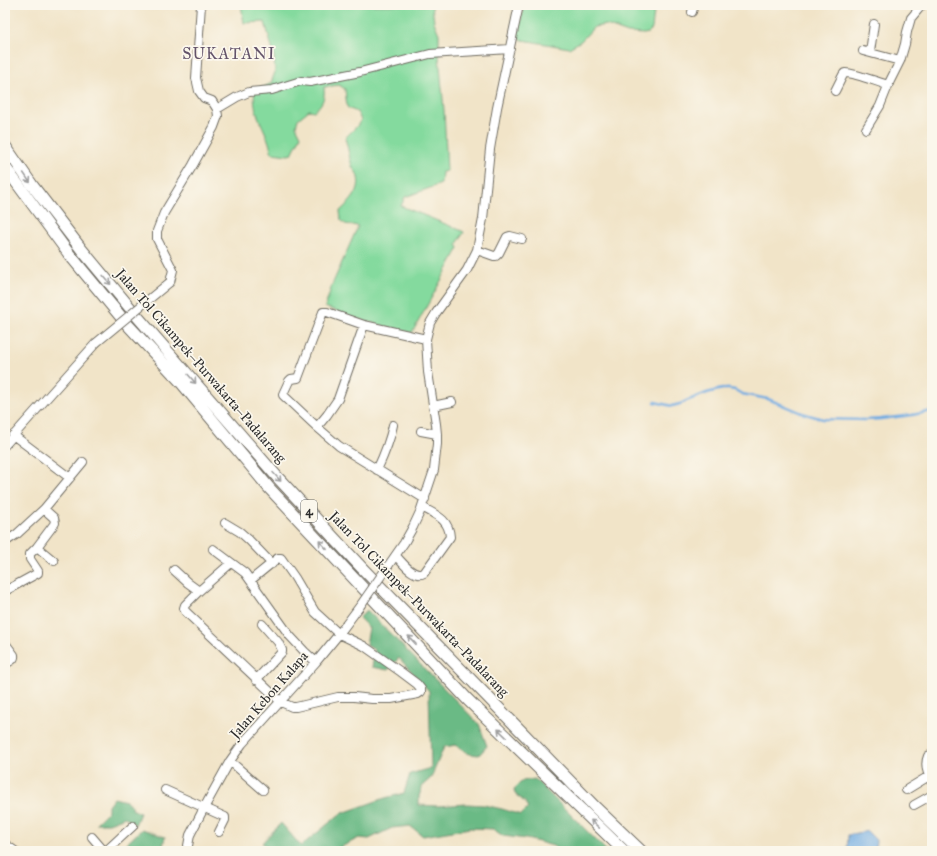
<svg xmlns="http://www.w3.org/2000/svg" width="937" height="856" viewBox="0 0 937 856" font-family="'IM FELL Great Primer',serif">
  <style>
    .green { fill: #84da9e; stroke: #588264 }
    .forest { fill: #6bba85; stroke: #4b7258 }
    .water { fill: #71ace2; stroke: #4e6c86 }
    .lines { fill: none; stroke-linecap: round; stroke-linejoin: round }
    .stream { stroke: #71ace2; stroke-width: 2.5 }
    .minor-casing { stroke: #706c62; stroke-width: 10 }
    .highway-casing { stroke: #706c62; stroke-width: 13 }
    .minor { stroke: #fff; stroke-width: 8 }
    .highway { stroke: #fff; stroke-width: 11 }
    .minor-bridge-casing { stroke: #706c62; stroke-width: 10; stroke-linecap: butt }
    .minor-bridge { stroke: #fff; stroke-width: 8 }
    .oneway { stroke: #a0a0a0 }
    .labels { text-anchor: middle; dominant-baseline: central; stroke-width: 3.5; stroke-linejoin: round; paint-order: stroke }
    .shield { fill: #fbf7ec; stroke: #696865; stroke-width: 1 }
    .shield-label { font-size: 13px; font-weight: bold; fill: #2b2b2b }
    .street-label { font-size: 14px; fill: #2b2b2b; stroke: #fbf7ec }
    .quarter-label { font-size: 16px; letter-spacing: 1px; fill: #63536a; stroke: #fbf7ec }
  </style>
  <rect width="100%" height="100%" fill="#fbf7ec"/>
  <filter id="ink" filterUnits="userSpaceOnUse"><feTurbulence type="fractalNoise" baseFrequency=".025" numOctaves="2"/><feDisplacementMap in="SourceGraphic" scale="8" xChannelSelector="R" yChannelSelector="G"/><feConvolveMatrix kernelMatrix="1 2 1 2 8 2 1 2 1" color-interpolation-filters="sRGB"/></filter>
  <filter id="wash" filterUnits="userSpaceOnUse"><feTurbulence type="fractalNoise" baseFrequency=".012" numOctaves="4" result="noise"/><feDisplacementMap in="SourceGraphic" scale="16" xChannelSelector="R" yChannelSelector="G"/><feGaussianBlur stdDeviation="0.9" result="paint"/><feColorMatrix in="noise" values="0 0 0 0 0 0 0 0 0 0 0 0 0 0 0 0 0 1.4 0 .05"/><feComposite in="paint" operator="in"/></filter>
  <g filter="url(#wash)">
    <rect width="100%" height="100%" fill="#f1e4c8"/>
    <path class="green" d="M241,5H432L434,22L439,34V56L444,110L447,171L442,172L441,184L405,197L401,206L460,230L464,232L457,244L459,248L412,333L357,319L325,307L332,285L358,226L345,224L341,220L340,211C351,201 363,190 357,174C356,171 353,169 352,166C349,157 348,147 345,138L357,126L361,120L357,112L350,109L347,107L345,89L339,85L324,87C325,98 323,104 314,111L309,110L298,119L296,126L301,136L292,154L288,155L272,153C270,146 268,139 265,132C258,116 252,107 255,89L264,87L271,83L275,72L274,56L265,22L244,23Z
      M524,5H552L557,8L561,5H590L591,6L601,5H640L654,12L652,29L648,33L644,34L628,33L606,25L594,27L581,41L569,48L517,39Z"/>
    <path class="forest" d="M367,610L479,724L487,746L479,755L469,754L456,745L444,747L431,778L423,785L419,796V805L438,806L466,804L484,805L502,809L521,815L528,808L525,802L515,794L514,789L522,781L535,779L607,851H560L553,846L539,842L526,839L503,836L493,829L470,828L423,836L410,826L392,828L369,839L359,838L333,851H272L262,843L281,823L301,846L340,814L385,798L404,793L410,774L431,768L429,691L399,658L388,670L372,667L375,650L366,645L369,628L359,618Z
      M114,798L126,801L132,806V809L140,813L135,825L125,817L109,823H96L108,811V806Z
      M142,829L165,837L162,851H119Z"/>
    <path class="water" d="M867,831L876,840L875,851H847L848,835Z"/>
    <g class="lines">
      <path class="stream" d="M655,402L672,406L680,404L686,401L707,393L722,389H729L735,390L742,394L768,399L802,413L823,419L866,420L881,419L912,415L932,411"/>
    </g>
  </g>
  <g filter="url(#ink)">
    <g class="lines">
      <defs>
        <path id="minor" d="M201,5L196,78L199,91L204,98L212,101L217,109
          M692,12L694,5
          M863,51L900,61
          M870,52L874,24
          M835,91L843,75C844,74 844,73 845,73C852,72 880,83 888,85
          M866,129L880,106L890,81L900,61L905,44L907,32L911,18L922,5
          M477,250L494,256H496L499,253L507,237L510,236L522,239
          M170,282L173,270L157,239V231L164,213L193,165L214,127L218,116L217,109L237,97L249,92L272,90L301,81L310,82L360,72L430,54L510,49
          M433,406L452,402
          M317,427L327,415L338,399L364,325
          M421,431L437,434
          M13,435L70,478
          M5,445L96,343
          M377,470C384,455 390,441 393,425
          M425,499L339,446L317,427L283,395V394L289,381L291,379L298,378L323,312H327L364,325L426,339
          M225,523L240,532L249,540L272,564
          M5,542L17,534L44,509L83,462
          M37,547L54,561
          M213,549L245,573L290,636L305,652L316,662
          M396,556C402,562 414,579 424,573L450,537C449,519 436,515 422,507
          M231,563L199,591L185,605L184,608L185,611L281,702L292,707H296L338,697H354L372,699H391L418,694L421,692V689L417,684L401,672L364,646L339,634L315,612L295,578L281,558H278L251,580
          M388,566L404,543L413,527L420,512L434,470L437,444V434L436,424L428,372L426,339L430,323L436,313L467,270L477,250L483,219L490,149L497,108L519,5
          M174,570L188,583L199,591
          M5,591L38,573V571L30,559V554L37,547L55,523L54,518L44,509
          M5,643L14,655C15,660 9,662 5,664
          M256,680L282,652V650L278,642L262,624
          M932,754L928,756C924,765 928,775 932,782
          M230,761L263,790
          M165,790L225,817V820L219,832
          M906,790L929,776
          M914,805L932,795
          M92,837L104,851
          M5,844L15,851
          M106,851L133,826
          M187,851L190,835L204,808L230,761L242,744L316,662L339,634L360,606"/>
        <path id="highway" d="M5,146L32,185L82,250L136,315L279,479L362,568L596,808L641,851
          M5,167L69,254L126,323L180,381L270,489L468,700L624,851"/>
      </defs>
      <use href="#minor" class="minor-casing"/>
      <use href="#highway" class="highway-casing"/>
      <use href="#minor" class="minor"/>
      <use href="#highway" class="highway"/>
      <defs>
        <path id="minor-bridge" d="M96,343L170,282
          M360,606L388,566"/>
      </defs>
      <use href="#minor-bridge" class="minor-bridge-casing"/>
      <use href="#minor-bridge" class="minor-bridge"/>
    </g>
    <defs><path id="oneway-shaft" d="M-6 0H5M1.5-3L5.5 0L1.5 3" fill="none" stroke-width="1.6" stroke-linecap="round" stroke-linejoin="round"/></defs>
    <g class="oneway">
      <use href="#oneway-shaft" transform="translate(27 178) rotate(56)"/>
      <use href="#oneway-shaft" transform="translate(107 280) rotate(50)"/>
      <use href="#oneway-shaft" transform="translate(192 379) rotate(49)"/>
      <use href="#oneway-shaft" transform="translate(277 477) rotate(48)"/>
      <use href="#oneway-shaft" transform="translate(323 545) rotate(-133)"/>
      <use href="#oneway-shaft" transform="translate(412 640) rotate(-133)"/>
      <use href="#oneway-shaft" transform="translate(502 733) rotate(-136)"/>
      <use href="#oneway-shaft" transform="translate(595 824) rotate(-137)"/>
    </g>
  </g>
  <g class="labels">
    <rect class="shield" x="301" y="500" width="16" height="22" rx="3"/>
    <g class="shield-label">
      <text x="309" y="511">4</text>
    </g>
    <g class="street-label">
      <text transform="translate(201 366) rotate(49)">Jalan Tol Cikampek–Purwakarta–Padalarang</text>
      <text transform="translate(419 604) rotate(46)">Jalan Tol Cikampek–Purwakarta–Padalarang</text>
      <text transform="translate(269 695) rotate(-49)">Jalan Kebon Kalapa</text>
    </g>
    <g class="quarter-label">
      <text x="229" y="53">SUKATANI</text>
    </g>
  </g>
  <rect width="937" height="856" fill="none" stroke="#fbf7ec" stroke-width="20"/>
</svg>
